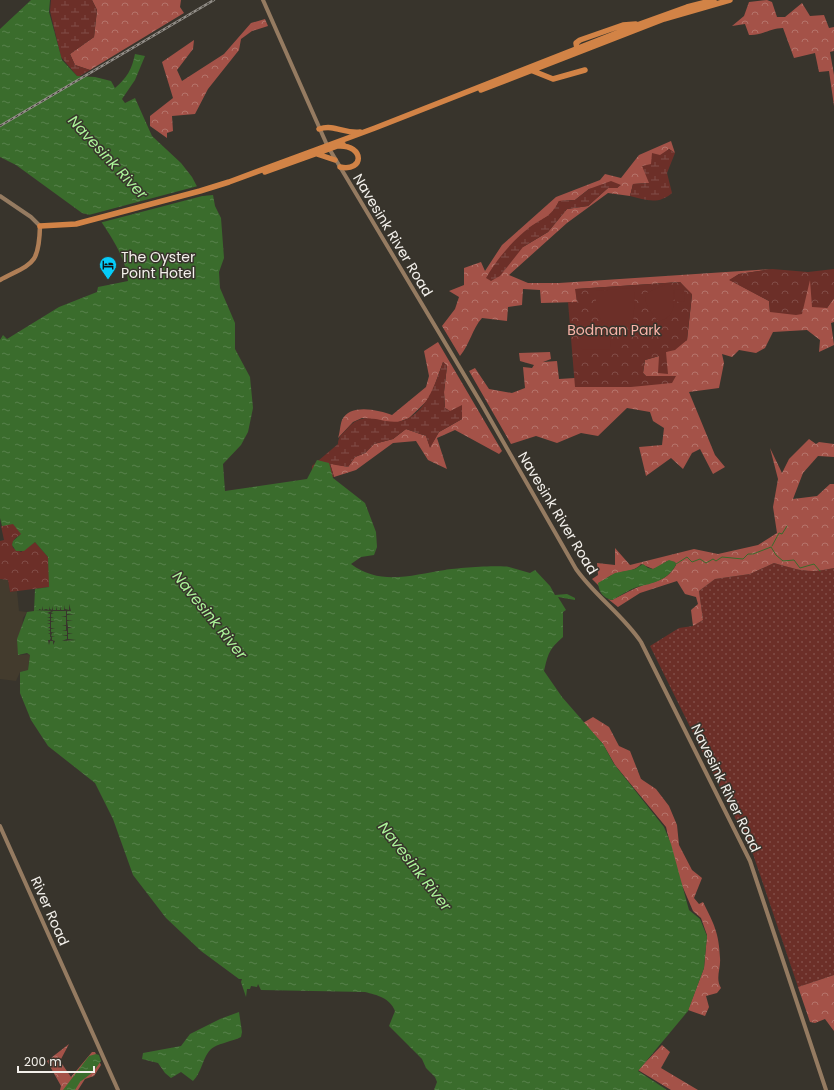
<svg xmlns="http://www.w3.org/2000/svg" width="834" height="1090" viewBox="0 0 834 1090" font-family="Poppins,sans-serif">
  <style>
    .built { fill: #433b2d }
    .grass { fill: url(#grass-dots) }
    .forest { fill: url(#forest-crowns); fill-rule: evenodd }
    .wetland { fill: url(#wetland-marsh) }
    .park { fill: url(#park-crowns) }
    .garden { fill: #6c2f28 }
    .water { fill: url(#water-ripples) }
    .pier { fill: #38342c }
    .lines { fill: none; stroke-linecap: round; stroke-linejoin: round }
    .stream { stroke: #3a6c2c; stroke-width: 1 }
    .secondary { stroke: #957b61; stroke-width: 4 }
    .primary { stroke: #af7e56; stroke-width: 4.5 }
    .highway { stroke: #d28346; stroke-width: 5.5 }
    .rail-casing { stroke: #928e88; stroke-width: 2.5 }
    .rail { stroke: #38342c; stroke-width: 1; stroke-dasharray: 3; stroke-linecap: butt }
    .labels { text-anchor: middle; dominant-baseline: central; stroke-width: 3; stroke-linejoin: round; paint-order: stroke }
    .street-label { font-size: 14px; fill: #f3f0eb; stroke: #38342c }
    .poi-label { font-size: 14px; fill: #f3f0eb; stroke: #38342c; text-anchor: start }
    .park-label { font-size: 14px; fill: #f9b3a8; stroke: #38342c }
    .water-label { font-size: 15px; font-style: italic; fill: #acf499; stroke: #38342c }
  </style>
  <defs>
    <pattern id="grass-dots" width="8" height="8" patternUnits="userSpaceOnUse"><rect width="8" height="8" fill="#6c2f28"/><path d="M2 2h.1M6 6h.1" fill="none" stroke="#814d47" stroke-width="1.8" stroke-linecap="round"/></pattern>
    <pattern id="forest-crowns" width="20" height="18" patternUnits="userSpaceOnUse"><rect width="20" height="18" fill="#a45248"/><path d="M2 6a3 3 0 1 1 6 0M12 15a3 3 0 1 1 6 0" fill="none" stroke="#b5746b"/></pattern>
    <pattern id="wetland-marsh" width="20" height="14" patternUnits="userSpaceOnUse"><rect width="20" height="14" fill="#6c2f28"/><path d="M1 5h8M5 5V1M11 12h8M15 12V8" fill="none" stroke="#814d47"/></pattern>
    <pattern id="park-crowns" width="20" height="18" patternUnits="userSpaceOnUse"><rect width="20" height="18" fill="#6c2f28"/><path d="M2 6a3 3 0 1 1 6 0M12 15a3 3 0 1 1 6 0" fill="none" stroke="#814d47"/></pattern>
    <pattern id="water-ripples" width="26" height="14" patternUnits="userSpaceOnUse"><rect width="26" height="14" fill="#3a6c2c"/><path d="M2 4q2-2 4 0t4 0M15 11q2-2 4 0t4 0" fill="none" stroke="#57814b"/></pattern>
  </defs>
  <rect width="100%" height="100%" fill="#38342c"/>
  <path class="built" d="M0,579L8,580L10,592L17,591L19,611L27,612L23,618L20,655L30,654L28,670L20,672L16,681L0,679Z"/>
  <path class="grass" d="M774,563C800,570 807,574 834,568V975L798,987L753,854L650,646L679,628L693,626L703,620L699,591L715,579L750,574Z"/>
  <path class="forest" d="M92,0H181L180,7L184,13L90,70L75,65L70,54L94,37L97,10Z
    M767,0L772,2L777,17H785L802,3L810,16L824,15L829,28L834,27V51L830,52L834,75V106L829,71L819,72L815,53L794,58L783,28C771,28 761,36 749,35L745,24L732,26L744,16L749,2Z
    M265,19L268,26L252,31L241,39L239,50L208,89L195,114L172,116L173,131L167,133V138L150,126V116L173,98L162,62L194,40L193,49L177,70L182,81L224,54L251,23Z
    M671,141L675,153L669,149L652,164L649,183L633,184L630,196L608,193L567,223L509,275L528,283H559L772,269L739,274L730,280L769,301L770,312L811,279L827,308L834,298V322L831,323L834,345L819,352L820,340L807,330L773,332L765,348L756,353L739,350L732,357L722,354L724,363L719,388L689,392L715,455L725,467L713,474L700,449L692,453L683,469L671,458L646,476L639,447L662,445L664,428L653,421L650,412L627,408L598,436L581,433L557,443L536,436L511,444L469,371L475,368L489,389L512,393L525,388L523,367L532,368L534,365L520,361L519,353L550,352L551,359L543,362L557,361L559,379L575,378L576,387L675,376H646L643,373L645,360L659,356L687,340L692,295L680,282L576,289L577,302L541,303L540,290L523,289L522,305L508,307L507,321L482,318C472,329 470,344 460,356L442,326L455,309L459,297L449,291L464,285V268L481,262L485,271L502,245L556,197L600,180L605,174L621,178L639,155ZM620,185L617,188H608L588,206L567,209L548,232L523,247L529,228L553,213L559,201L575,200L589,189Z
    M438,342L502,451L499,454L455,430L437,438L447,469L428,460L416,441L393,443L356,470L334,477L330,463L348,467L355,457L365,453L374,444L393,439L406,429L426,436L430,447L439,432L462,419L445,408L444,392L447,366L443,362L430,398L409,418L396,423L362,418L353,422L338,438C340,433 340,425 342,420C350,403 379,410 392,415L426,387L429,376L424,351Z
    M809,439L816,444L819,442L834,444V457L818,456L803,473L793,499L817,496L830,484H834V568C807,574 800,570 774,563L750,574L715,579L699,591L703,620L693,626L691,610L698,604L696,597L685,594L677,581L640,593L618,607L608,599L612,600C620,596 627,592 634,589C652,580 665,584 676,565L675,562L667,561L659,567L653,569L641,564C631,576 614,566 599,586L592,579L598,575L597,563L615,565V548L630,565L694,549L718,554L758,545L777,533L773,507L778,479L770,448L782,473L789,459Z
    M593,717L609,727L619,746L630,751L641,779L656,789L669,806L677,825L679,845L692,870L702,878L694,898L699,904L703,902C714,924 719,933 720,958C721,969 715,978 721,988L717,993L706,996L709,1007L705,1016L688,1010L704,968L707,935L701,918L693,911L678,876L666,827L615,765L603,744L583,723Z
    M834,975V1031L825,1019L815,1023L810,1022L798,987Z
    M69,1044L60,1061L71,1077L92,1052H95L101,1065L94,1076L85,1079L78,1090H60L61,1086L47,1061Z
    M662,1045L670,1052L661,1068L698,1090H671L638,1070Z"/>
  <path class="wetland" d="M51,0H92L97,10L94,37L70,54L75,65L90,70L78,77L61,57L50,11Z
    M669,149L675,153L667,173L672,193C659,205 645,200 630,196L633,184L649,183L642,166L651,164L652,153L660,155Z
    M611,181L621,185L617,188H608L588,206L567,209L548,232L523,247L500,276L491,281L486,278C497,259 512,241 530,227C544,217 550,218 559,201L575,200L589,189Z
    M443,362L447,366L444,392L445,408L450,411L462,405V419L439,432L430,448L426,436L406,429L393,439L374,444L365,453L355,457L348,467L330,464L334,477H312V466L338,444C338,437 342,434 347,429C367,405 386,431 409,418C428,407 436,382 443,362Z"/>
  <path class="park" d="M772,269L808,272L834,269V298L827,308L812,307L810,280L802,314L796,315L770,312L769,301L729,280L739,274Z
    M680,282L692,294L687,340L675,350L666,352L668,374L658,373L659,356L645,360L643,373L646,376H676L672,383L631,387H575L568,302H577L575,289Z
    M13,523L22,534C16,537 11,540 13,548L21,552L35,542L48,557L50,580L49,587L10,592L8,580L0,579V541L4,540L1,526Z"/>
  <path class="garden" d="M667,284L673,290C674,304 676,318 658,321C650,310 644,306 646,293Z
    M630,288H632L635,293L633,327H616L602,322L596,309V291Z
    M684,289L685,301L675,302L674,290Z
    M581,320C597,321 614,332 610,349L583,350L581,348Z"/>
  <path class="water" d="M31,0H50L49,12L62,60L77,76L95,77L111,81L115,88C127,78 132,69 135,54L145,56L135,80L122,99L125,103L135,98L152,136L181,163L192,177L202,196L213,195L215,206L221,218L224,258L219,272L220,288L235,323V349L250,377L253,408L248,432L241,445L223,464L225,491L307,479L317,460L329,463L333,478L365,503L376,532L377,547L374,555L361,557L351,564C380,586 412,575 445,570C457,568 498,565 509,567C516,569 523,571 530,573L535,570L550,586L555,595L567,594L575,598V600L558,597L566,610L563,612V637C549,649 548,654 544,671L562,697L603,744L614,764L664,827L671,844L689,910L700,919L707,936L704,968L688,1011L638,1071L667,1090H434L437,1082L435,1077L426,1068L422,1059L389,1026L395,1011C390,998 377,995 365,992L261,990L258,984L257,987L251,986L250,989H247L246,997L241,982L242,979H239L201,951L166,918L133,875L113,819L95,783L48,746L31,720L20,693V672L28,670L30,655L27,653L18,655L17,639L27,612L34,611L35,589L49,587L48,557L35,542L24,551H16L12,545L13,541L21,534L13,524L2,526L0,518V340L3,335L7,339L59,307L97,292L98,287L128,281C126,258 111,236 98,217L82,213L16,165L0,157V29Z
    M669,560L675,562L676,565C666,581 654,583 637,587C628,590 620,596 612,600C603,598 599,592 598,583L615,573L635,569L643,564L648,568L653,569Z
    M239,1012L242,1032L241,1037C233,1041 221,1043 214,1047C203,1053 203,1071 193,1081L181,1072L171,1078L165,1073L158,1063L142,1059L143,1053L181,1046L190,1034L220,1019Z
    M96,1054L99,1055L101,1061L93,1072L80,1082L75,1090H63L89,1056Z"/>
  <path class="pier" d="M198,186L206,195L99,223L97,219L85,216Z
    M69,604L71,611H67V614L75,615H67V620H73L67,621L68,627H73L68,628V633H73L68,634V639L76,640L62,641L67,639V636L62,635H67V631L62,630H66V626H62L66,625V621H62H66V617L61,616H66V611H53L51,613L54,614H51V617L54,618H51V621L55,622H51V625H55H51V628L55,629H51V632L55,633H52L51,636L55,637H52V640L55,641L53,645V641H50L49,645L48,640H50L51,637H48H50V634L48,633H50V631L48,630H50V628L47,627H50V624H47L50,623V621L47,620H50V618L47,617H50V614L47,613L52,611L34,610H39V606V609L42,610V606L43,610L46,609V606V609L49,610L50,606V609L52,610L53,606V610H56L57,606V610H60L61,606V610H64L65,605V609L69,610Z"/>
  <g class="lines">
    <path class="stream" d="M772,546L779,533L782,534L787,526
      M676,564L687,557L692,562L700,559L706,563L713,559L716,561L722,557L743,559L748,554H753L771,547L776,555L783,561L794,560L800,568L814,564L820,571"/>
    <path class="secondary" d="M263,0L327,145L481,403L576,569C595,596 623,615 641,642L750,861L826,1090
      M0,196L31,217L40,226
      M0,826L118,1090"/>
    <path class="primary" d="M0,280C32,263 39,266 40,226"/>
    <path class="highway" d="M577,49L576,43L580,40L623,25L636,24
      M533,71L553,79L585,70
      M481,90L664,19L730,0
      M319,129C335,124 344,134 360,132
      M339,146C364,145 365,172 340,167
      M317,154L335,160
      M265,172L343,144
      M40,226L76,224L200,191L229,182L375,128L637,25L687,7L714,0"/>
    <defs>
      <path id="rail" d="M0,126L214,0"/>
    </defs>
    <use href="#rail" class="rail-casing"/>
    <use href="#rail" class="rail"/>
  </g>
  <defs>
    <symbol id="hotel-pin" viewBox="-11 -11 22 30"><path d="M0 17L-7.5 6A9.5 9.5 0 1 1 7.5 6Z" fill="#05cbf9" stroke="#38342c"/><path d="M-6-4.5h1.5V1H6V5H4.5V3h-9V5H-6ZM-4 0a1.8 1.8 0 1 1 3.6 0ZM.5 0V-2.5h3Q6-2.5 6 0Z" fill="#111"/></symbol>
  </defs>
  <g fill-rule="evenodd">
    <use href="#hotel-pin" x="98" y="255" width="20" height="27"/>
  </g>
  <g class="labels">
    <g class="street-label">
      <text transform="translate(393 235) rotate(59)">Navesink River Road</text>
      <text transform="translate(558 513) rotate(59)">Navesink River Road</text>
      <text transform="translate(726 788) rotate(64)">Navesink River Road</text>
      <text transform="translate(50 911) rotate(66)">River Road</text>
    </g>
    <g class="poi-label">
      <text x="121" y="257">The Oyster<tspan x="121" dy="16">Point Hotel</tspan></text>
    </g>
    <g class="park-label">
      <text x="614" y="330">Bodman Park</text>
    </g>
    <g class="water-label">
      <text transform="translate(108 157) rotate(47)">Navesink River</text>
      <text transform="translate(210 615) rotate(51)">Navesink River</text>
      <text transform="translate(415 866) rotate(52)">Navesink River</text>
    </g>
  </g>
  <path d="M18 1066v6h76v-6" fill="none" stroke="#f3f0eb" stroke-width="2"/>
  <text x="24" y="1066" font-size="12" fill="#f3f0eb" stroke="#38342c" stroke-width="3" paint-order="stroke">200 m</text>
</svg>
